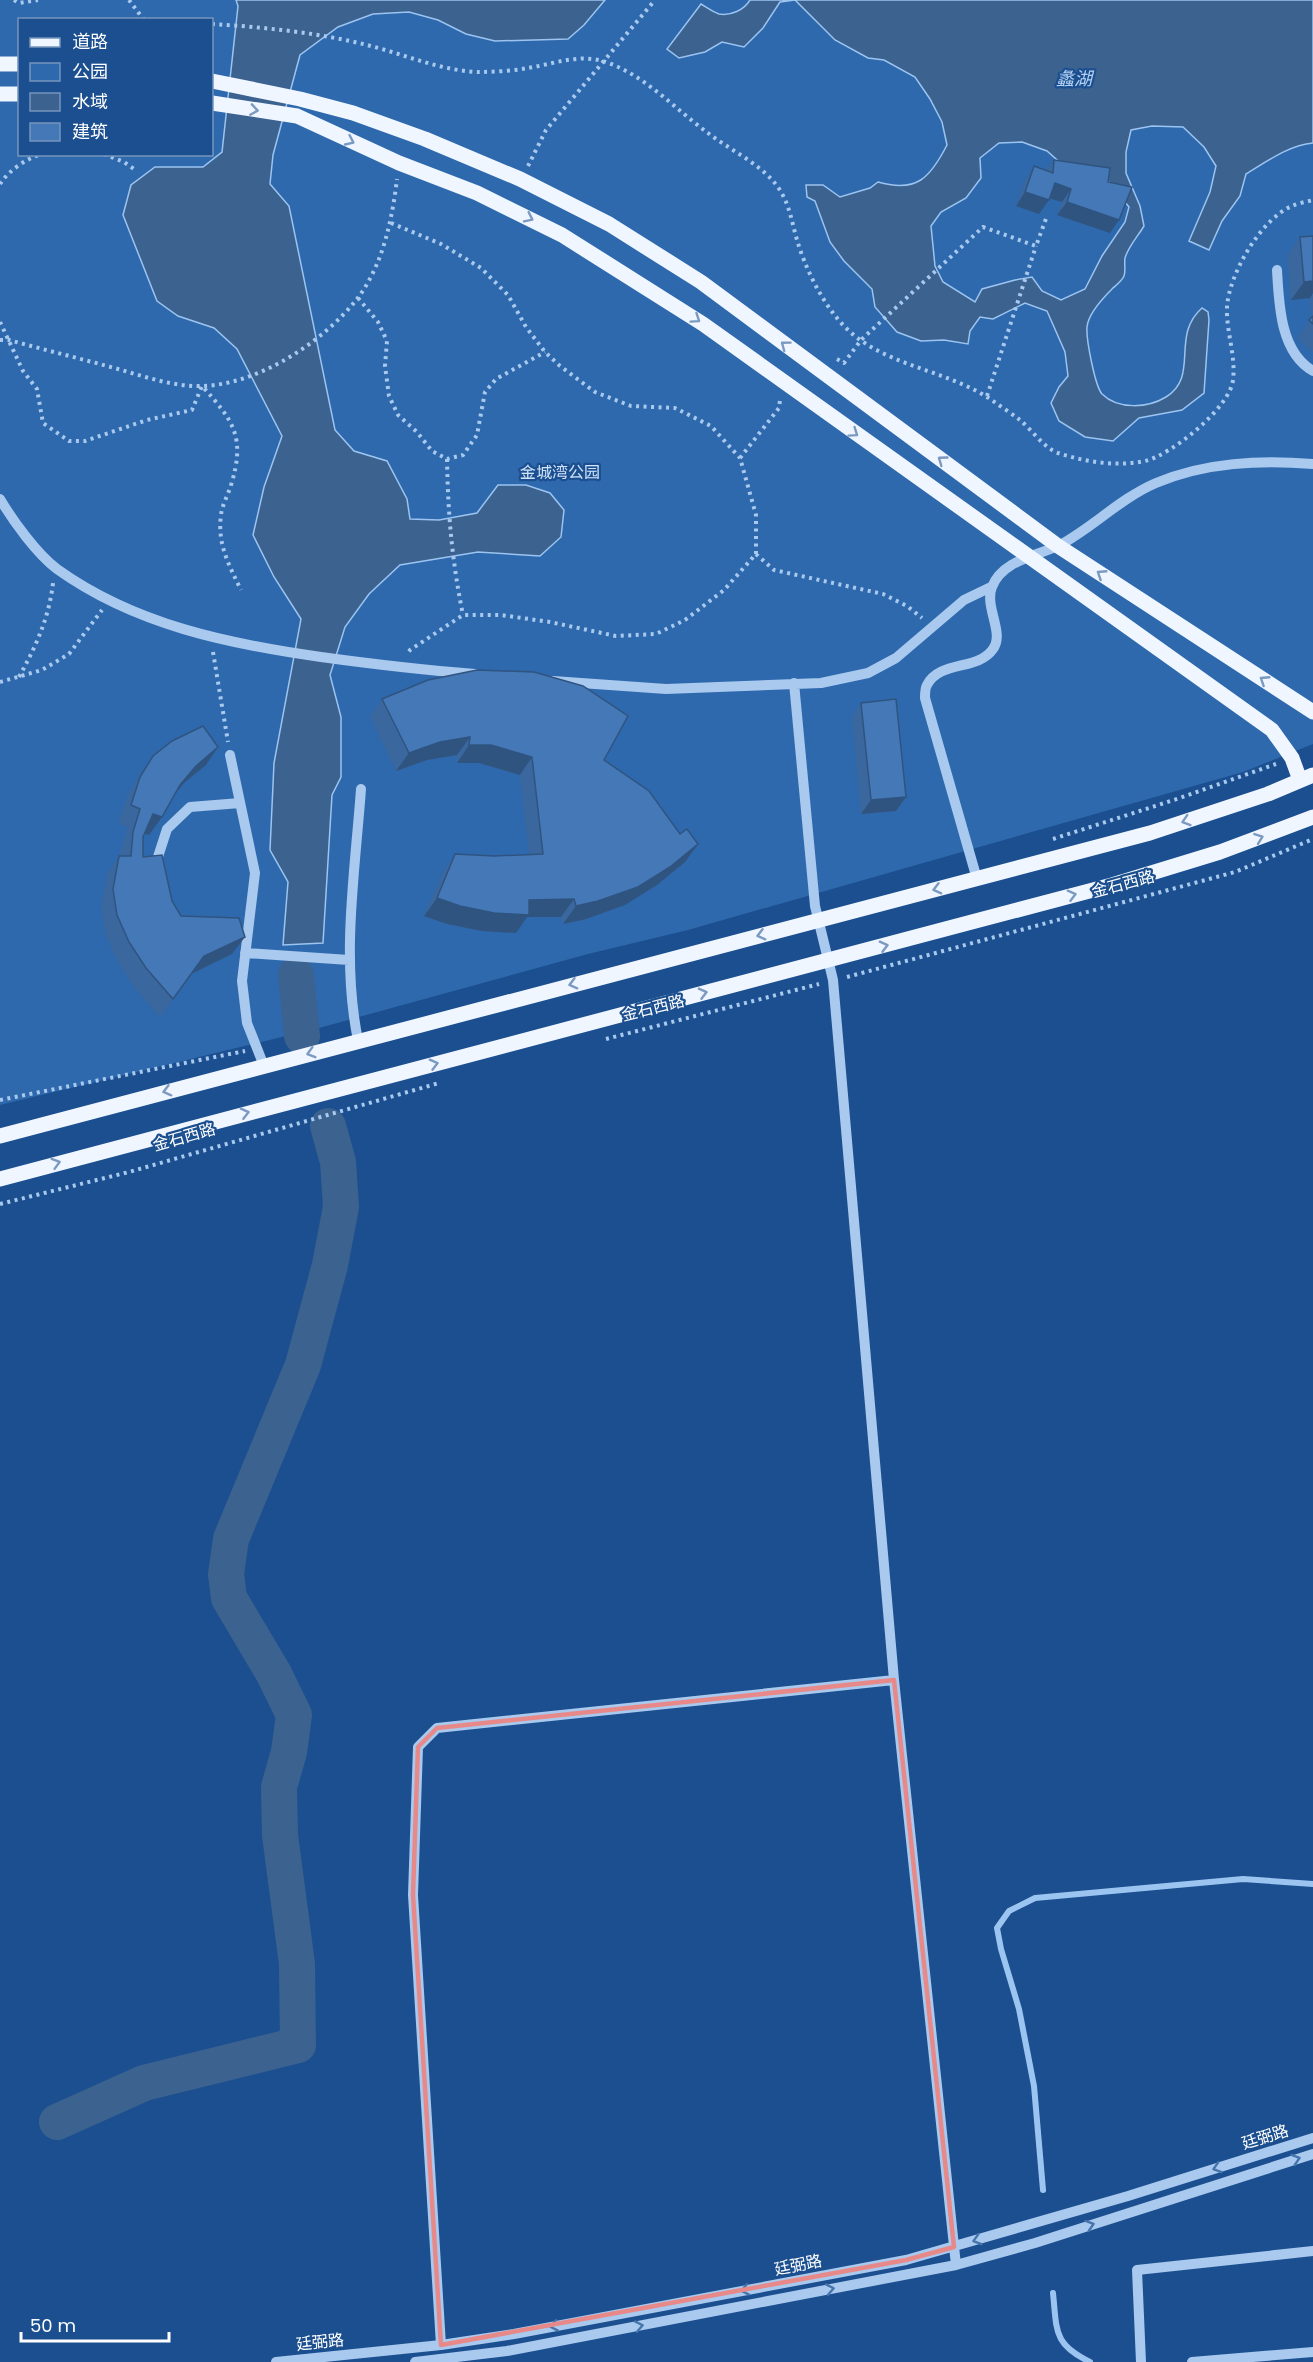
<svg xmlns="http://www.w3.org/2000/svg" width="1313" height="2362" viewBox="0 0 1313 2362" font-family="Poppins,'Noto Sans SC',sans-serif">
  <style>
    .green { fill: #2e69ad; fill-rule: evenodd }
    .water { fill: #3c6290; stroke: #9cc4f0; stroke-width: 1.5; fill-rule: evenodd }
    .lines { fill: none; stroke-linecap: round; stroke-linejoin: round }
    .stream { stroke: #9cc4f0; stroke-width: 6 }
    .river { stroke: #3c6290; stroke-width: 36 }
    .path { stroke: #a9c9ee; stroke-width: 4; stroke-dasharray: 3 4.5; stroke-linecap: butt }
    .minor { stroke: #a9c9ee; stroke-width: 10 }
    .major { stroke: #f0f6ff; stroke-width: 15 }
    .wall { fill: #3a679d }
    .shaded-wall { fill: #305480 }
    .building { fill: #4478b7; stroke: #305480; stroke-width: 1.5 }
    .oneway { stroke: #7b9ac1 }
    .oneway2 { stroke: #4674ac }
    .marked { fill: none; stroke: #e88989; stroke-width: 4.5; stroke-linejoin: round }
    .labels { text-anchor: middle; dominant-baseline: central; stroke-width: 4.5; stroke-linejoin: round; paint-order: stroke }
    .park-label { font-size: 16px; fill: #cfe3fa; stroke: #1b4f8f }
    .street-label { font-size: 16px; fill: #fff; stroke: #1b4f8f }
    .water-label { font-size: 18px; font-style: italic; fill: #b5d3f5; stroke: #1b4f8f }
  </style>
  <rect width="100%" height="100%" fill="#1b4f8f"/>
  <path class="green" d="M0,0H1313V744L1243,772L688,930L588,954L319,1028L0,1105ZM20,20H212V154H20Z"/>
  <path class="water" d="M236,0H605L584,25L568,39L495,41L466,34L438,20L409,12L373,14L338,27L300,55L273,155L270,184L289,206L335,430L354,451L387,461L407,499L410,519L439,520L477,513L498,485H526L550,493L564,510L561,537L540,556L478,552L400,565L369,594L345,627L330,675L341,717V777L332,795L323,943L283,945L288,882L270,850L274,763L301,619L274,577L253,535L264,487L282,436L237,349L214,328L178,316L157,301L123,215L131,185L155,167H203L222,152L238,6Z
    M750,0H1313V143C1289,145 1266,162 1246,174L1240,196L1222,221L1209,250L1189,241L1210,192L1216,166L1204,147L1183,127L1152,126L1131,130L1126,152V173L1140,206L1144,226C1138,236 1128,247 1125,258C1124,263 1126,271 1124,276C1122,281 1115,286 1112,289C1103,298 1088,315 1087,327C1086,339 1095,386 1102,394C1118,410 1148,408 1166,397C1200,376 1170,336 1202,308L1208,312L1209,320L1204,393L1182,410L1139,418L1113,441L1085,437L1059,421L1051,403L1059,387L1068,376L1065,352L1047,311L1025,303L993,319L980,317L970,331L968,344L944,340L921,341L897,332L875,307L872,289L844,261L830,242L815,201L807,197L806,185H823L840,197L870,188L878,182C917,193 930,178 947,145L942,122L930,99L915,77L884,60L868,58L835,40L795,0L780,2L763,28L744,47L722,42L705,52L679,58L667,49L701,4C706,7 713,12 719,14C731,16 744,10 750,0ZM1022,142L1047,151L1065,167L1105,177L1129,207L1125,222L1102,256L1085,289L1061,300L1042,291L1032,277L1015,280L982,289L975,302L943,282L935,266L931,226L941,212L966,198L981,178L980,158L999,143Z"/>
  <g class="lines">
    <path class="stream" d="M1043,2190L1034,2086L1019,2009L1001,1949L997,1928L1009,1911L1035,1898L1243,1879L1313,1884
      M1053,2293C1057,2331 1053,2344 1090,2362"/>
    <path class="river" d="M296,975L302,1036
      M57,2122L144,2083L298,2045L297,1964L280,1835L279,1787L289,1752L294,1715L274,1674L229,1598L226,1574L231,1539L303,1365L330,1265L341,1207L338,1162L328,1126"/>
    <path class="path" d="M14,0L19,3L38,0
      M129,0L144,20
      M212,24C263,27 321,33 371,46C406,55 439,70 477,72C493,72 512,71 528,68C554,64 579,53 606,62C646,76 675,109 708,133C731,151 766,166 781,192C790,207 792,223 797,240C805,267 819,296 837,318C875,366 942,367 990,399C1000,406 1011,413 1020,420C1032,430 1044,448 1058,453C1086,462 1116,467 1145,461C1171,455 1230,408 1233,380C1236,356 1226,331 1227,307C1229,274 1261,219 1292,206C1298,203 1306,202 1313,200
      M104,154L124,162L137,171
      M528,166L546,130L655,0
      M0,184C8,171 27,158 42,154
      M391,223L441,244L481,268L508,295L526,327L545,352L560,366L595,392L631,406L675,408L711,426L740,458L756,515V554L724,590L685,620L656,634L616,636L550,622L501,615H463L410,650L407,654
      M358,298L378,322L387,341L385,366L389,396L398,415L417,432L432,451L447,459L463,455L477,435L485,392L496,379L545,352
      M0,322L23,371L37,389L43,423L69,441H85L147,420L192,410L202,386C233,420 246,437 231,485C228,495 222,505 221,515C217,544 229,565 241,590
      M0,340H9C45,350 82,359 118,369C146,377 174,387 203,386C259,384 323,342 357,299C383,265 392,220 397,179
      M837,359L844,363L861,340L983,227L1036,246L1047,216
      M987,396L1036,246
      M740,458L779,408L780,400
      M447,459C448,515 452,561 463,615
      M756,554L774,570L883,594L907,606L922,618
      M213,652L228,742
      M19,677C36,646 49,618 53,583
      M0,682L42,670L69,654L102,610
      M1053,839L1180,798L1276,764
      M847,977L1235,872L1313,839
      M606,1039L819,984
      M0,1100L245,1051
      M0,1204L129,1172L439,1083"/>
    <path class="minor" d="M1277,270C1279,304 1280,352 1313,371
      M0,499C13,521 37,554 57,569C135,625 229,644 321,657C372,664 423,670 475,674
      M553,681L666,689L821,683L868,673L896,658L964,600L991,587
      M794,683L815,906L833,980L894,1680L956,2265
      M230,755L255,873L242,981L247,1023L264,1066
      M156,869L155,866L167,829L190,807L240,803
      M977,879L925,698C925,694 925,688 927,685C940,660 978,671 993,649C1005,633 984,607 992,587C1002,560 1037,556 1060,545C1093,527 1121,498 1156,483C1206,462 1260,460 1313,464
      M245,953L349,960
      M358,1040C341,958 355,872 361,789
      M441,2345L413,1895L418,1747L437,1728L894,1680
      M276,2362L441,2345L514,2334L906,2260L1128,2196L1313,2138
      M415,2362L507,2351L956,2265L1035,2243L1313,2154
      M1141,2362L1137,2270L1313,2251
      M1192,2362L1313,2352"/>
    <path class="major" d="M0,64H20
      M212,81L300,99L353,113L425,139L520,179L609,224L701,282L1058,546L1313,712
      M0,94H20
      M212,103L297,116L399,163L477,193L562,235L703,324L1272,730L1292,758L1300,780
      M0,1136L1150,833L1268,794L1313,775
      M0,1179L1112,885L1220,852L1313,817"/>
  </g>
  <path class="wall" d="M1054,160L1108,182L1110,233L1057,215L1062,202L1049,198L1039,214L1016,206L1025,180L1034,166L1046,170Z
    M1313,236V352L1297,338L1312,318L1310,298L1291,300L1287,255L1300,237Z
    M382,699L604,760L680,834L698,844L685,862L657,885L625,905L586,919L563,924L561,917H527L516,933L482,931L447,924L424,916L443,872L455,854L494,856L529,855L520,775L479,763H457V755L427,760L396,771L370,717Z
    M861,703L906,797L896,811L861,814L852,716Z
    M153,756L206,765L184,783L175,794L162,817L149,835L144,834L143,837V857L181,916L232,954L191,974L160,1017L133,986L117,960L105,933L101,907L107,874L119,856H120L121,850L128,827L118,823L128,795L140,774Z"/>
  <path class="shaded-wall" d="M1055,183L1071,189L1062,202L1045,197Z
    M1025,192L1049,200L1039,214L1016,206Z
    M1067,202L1119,220L1110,233L1057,215Z
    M1313,281V293L1310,298L1291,300L1304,282Z
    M470,737L457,755L427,760L396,771L409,753L440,742Z
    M469,745H491L532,757L520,775L479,763H457Z
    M218,747L206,765L184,783L168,803L180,785L196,766Z
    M906,797L896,811L861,814L871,800Z
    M153,814L162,817L149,835L140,832Z
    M698,844L685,862L657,885L625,905L586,919L563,924L576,906Z
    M437,898L529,900L574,899L561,917H527L516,933L482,931L447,924L424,916Z
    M245,937L232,954L191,974L160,1017L204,956Z"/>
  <path class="building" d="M1054,160L1110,168L1108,182L1132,187L1119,220L1067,202L1071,189L1055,183L1049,200L1025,192L1034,166L1053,173Z
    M1313,236V281L1304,282L1300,237Z
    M1313,316V324L1309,320Z
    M477,670L534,672L583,686L628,716L604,760L649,791L680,834L687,829L698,844L670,867L638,887L598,901L576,906L574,899L529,900V915L494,913L460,906L437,898L455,854L494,856L543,854L532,757L491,745H469L470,737L440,742L409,753L382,699L428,680Z
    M896,699L906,797L871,800L861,703Z
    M203,726L218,747L196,766L180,785L162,817L153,814L143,837V857L162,855L172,901L181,916L239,918L245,937L204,956L173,999L146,968L129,942L117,915L113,889L119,856H131L133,832L140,809L131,805L140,777L153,756L172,741Z"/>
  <defs><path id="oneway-chevron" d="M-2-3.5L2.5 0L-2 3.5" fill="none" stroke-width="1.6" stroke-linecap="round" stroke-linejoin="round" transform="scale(1.5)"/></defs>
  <g class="oneway">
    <use href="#oneway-chevron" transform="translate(254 110) rotate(9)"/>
    <use href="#oneway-chevron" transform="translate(350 141) rotate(25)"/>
    <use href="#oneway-chevron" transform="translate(529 218) rotate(26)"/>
    <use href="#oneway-chevron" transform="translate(696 319) rotate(34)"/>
    <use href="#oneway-chevron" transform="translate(785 345) rotate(-143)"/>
    <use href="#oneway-chevron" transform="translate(854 433) rotate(35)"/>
    <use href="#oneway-chevron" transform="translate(942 460) rotate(-144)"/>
    <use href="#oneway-chevron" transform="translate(1101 574) rotate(-147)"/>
    <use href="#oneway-chevron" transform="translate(1264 680) rotate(-147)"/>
    <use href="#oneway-chevron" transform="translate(1186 821) rotate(162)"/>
    <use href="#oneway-chevron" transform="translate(1259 838) rotate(-20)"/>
    <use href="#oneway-chevron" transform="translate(937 889) rotate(165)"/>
    <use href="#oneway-chevron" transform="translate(1072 895) rotate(-15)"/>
    <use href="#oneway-chevron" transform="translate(761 935) rotate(165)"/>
    <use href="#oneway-chevron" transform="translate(884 946) rotate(-15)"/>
    <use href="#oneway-chevron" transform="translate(573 984) rotate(165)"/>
    <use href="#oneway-chevron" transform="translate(703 993) rotate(-15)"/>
    <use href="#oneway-chevron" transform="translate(311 1053) rotate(164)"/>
    <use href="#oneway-chevron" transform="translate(434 1064) rotate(-15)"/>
    <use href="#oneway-chevron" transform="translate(167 1091) rotate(165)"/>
    <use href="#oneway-chevron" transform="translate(245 1113) rotate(-14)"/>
    <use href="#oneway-chevron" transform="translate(56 1163) rotate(-16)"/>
  </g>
  <g class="oneway2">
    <use href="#oneway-chevron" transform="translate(1296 2159) rotate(-18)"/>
    <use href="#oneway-chevron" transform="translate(1217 2168) rotate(163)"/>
    <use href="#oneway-chevron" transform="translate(1090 2225) rotate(-18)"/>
    <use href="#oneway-chevron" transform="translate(977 2240) rotate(163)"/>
    <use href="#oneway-chevron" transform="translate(830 2289) rotate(-11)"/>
    <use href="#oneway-chevron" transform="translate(745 2290) rotate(169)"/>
    <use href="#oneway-chevron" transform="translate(554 2326) rotate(169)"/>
    <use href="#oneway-chevron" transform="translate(639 2326) rotate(-11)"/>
  </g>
  <path class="marked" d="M894,1680L954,2247L906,2260L441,2345L413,1895L418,1747L437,1728Z"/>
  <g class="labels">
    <g class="park-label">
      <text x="560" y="472">金城湾公园</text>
    </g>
    <g class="street-label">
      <text transform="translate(1123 884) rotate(-15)">金石西路</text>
      <text transform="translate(653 1008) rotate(-14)">金石西路</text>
      <text transform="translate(184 1137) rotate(-16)">金石西路</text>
      <text transform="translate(1265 2137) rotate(-17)">廷弼路</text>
      <text transform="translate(798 2265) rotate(-11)">廷弼路</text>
      <text transform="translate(320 2342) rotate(-6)">廷弼路</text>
    </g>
    <g class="water-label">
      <text x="1074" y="78">蠡湖</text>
    </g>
  </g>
  <rect x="18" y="18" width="195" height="138" fill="#1b4f8f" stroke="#7695bc" stroke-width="1.5"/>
  <rect x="30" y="38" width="30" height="9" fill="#f0f6ff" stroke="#7695bc" stroke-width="1.5"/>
  <text x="72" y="48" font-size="18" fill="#ffffff">道路</text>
  <rect x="30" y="63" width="30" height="18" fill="#2e69ad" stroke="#7695bc" stroke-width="1.5"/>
  <text x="72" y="78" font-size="18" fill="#ffffff">公园</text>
  <rect x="30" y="93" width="30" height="18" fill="#3c6290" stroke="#7695bc" stroke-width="1.5"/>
  <text x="72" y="108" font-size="18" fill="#ffffff">水域</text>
  <rect x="30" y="123" width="30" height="18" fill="#4478b7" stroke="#7695bc" stroke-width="1.5"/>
  <text x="72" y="138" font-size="18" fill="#ffffff">建筑</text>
  <path d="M21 2332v9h148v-9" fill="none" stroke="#ffffff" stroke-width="3"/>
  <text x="30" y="2332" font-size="18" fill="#ffffff" stroke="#1b4f8f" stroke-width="4.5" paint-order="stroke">50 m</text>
</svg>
